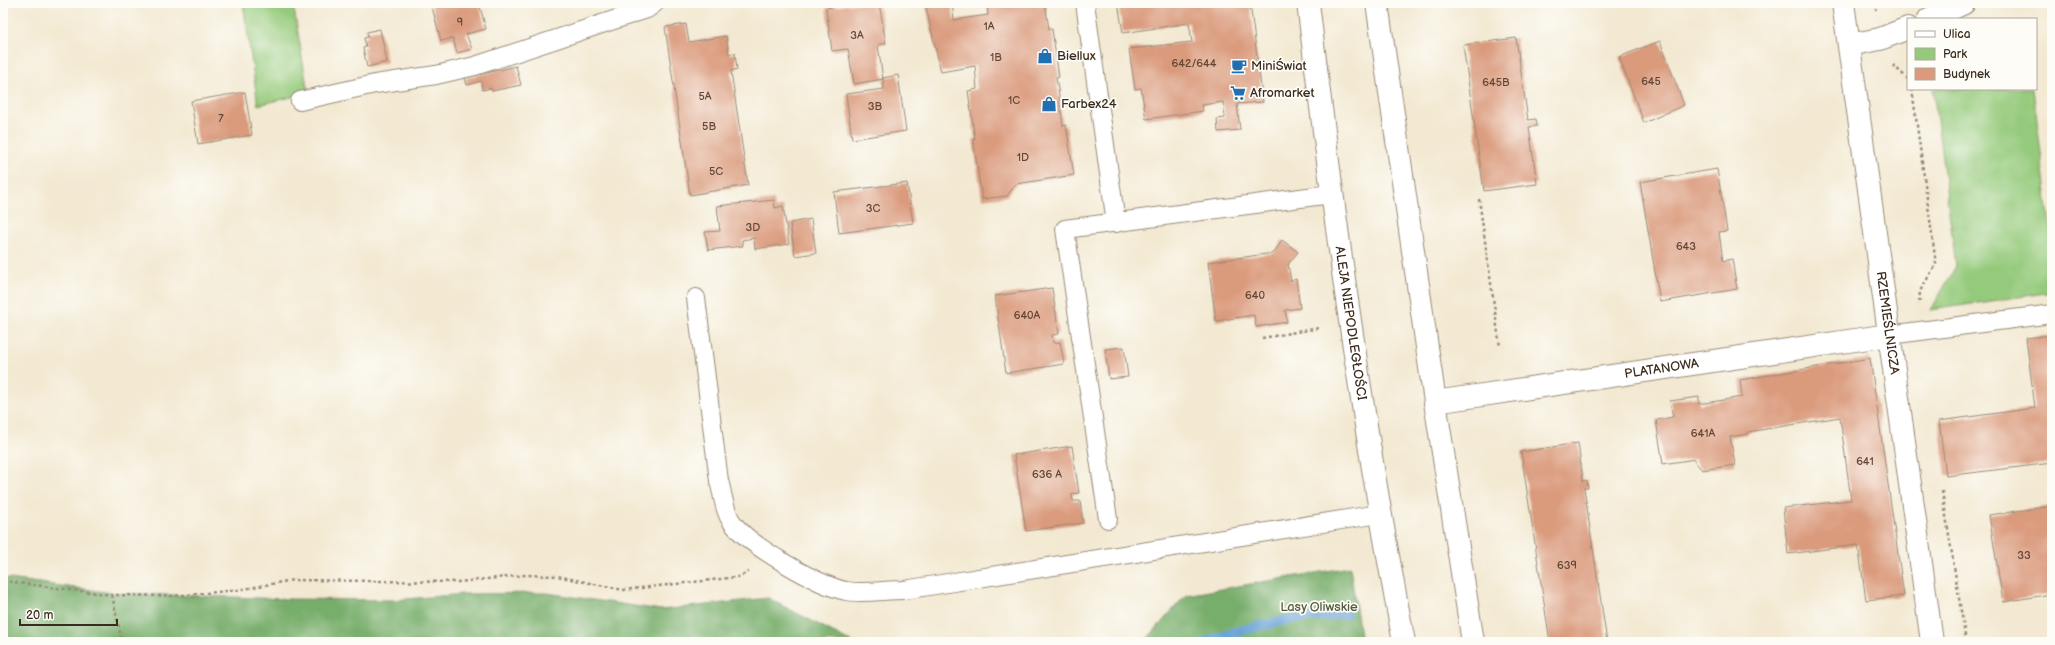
<svg xmlns="http://www.w3.org/2000/svg" width="2055" height="645" viewBox="0 0 2055 645" font-family="'Balsamiq Sans',sans-serif">
  <style>
    .green { fill: #95ca7c; stroke: #687a4d }
    .forest { fill: #78ae6c; stroke: #5a6c45 }
    .lines { fill: none; stroke-linecap: round; stroke-linejoin: round }
    .stream { stroke: #639fd4; stroke-width: 10 }
    .building { fill: #da9a7b }
    .service-casing { stroke: #978a78; stroke-width: 20 }
    .minor-casing { stroke: #978a78; stroke-width: 24 }
    .primary-casing { stroke: #978a78; stroke-width: 24 }
    .path { stroke: #978a78; stroke-width: 2.5; stroke-dasharray: 3 3; stroke-linecap: butt }
    .service { stroke: #fff; stroke-width: 18 }
    .minor { stroke: #fff; stroke-width: 22 }
    .primary { stroke: #fff; stroke-width: 22 }
    .labels { text-anchor: middle; dominant-baseline: central; stroke-width: 3.5; stroke-linejoin: round; paint-order: stroke }
    .number-label { font-size: 11px; fill: #634635 }
    .poi-label { font-size: 13px; fill: #3b2a1e; stroke: #fdfcf7; text-anchor: start }
    .street-label { font-size: 13px; fill: #3b2a1e; stroke: #fdfcf7 }
    .park-label { font-size: 13px; fill: #565a3a; stroke: #fdfcf7 }
  </style>
  <rect width="100%" height="100%" fill="#fdfcf7"/>
  <filter id="ink" filterUnits="userSpaceOnUse"><feTurbulence type="fractalNoise" baseFrequency=".025" numOctaves="2"/><feDisplacementMap in="SourceGraphic" scale="8" xChannelSelector="R" yChannelSelector="G"/><feConvolveMatrix kernelMatrix="1 2 1 2 8 2 1 2 1" color-interpolation-filters="sRGB"/></filter>
  <filter id="wash" filterUnits="userSpaceOnUse"><feTurbulence type="fractalNoise" baseFrequency=".012" numOctaves="4" result="noise"/><feDisplacementMap in="SourceGraphic" scale="16" xChannelSelector="R" yChannelSelector="G"/><feGaussianBlur stdDeviation="0.9" result="paint"/><feColorMatrix in="noise" values="0 0 0 0 0 0 0 0 0 0 0 0 0 0 0 0 0 1.4 0 .05"/><feComposite in="paint" operator="in"/></filter>
  <g filter="url(#wash)">
    <rect width="100%" height="100%" fill="#f3e9d2"/>
    <path class="green" d="M243,3H293L308,93L258,105Z
      M1933,89H2033L2052,242V292L1931,310L1956,266Z"/>
    <path class="forest" d="M1350,567L1361,642H1144L1186,595Z
      M3,578L113,593L287,599L395,600L463,594L547,593L661,610L768,598L852,642H3Z"/>
    <g class="lines">
      <path class="stream" d="M1206,642L1238,631L1290,619L1346,614"/>
    </g>
    <g id="blocks">
      <path class="building" d="M431,3H479L486,29L466,34L472,49L457,53L453,38L441,41Z
        M858,3H879L886,43L878,45L883,79L854,84L848,49L832,51L826,8Z
        M925,3H952L954,20L988,15L987,3H1045L1049,29H1052L1059,77L1056,78L1058,89L1063,126L1066,125L1074,175L1016,184L1007,196L982,199L973,139H975L968,91L977,89L975,66L941,72Z
        M1118,3H1250L1263,102L1237,104L1240,130L1218,132L1217,119L1225,118L1223,102L1202,105L1203,111L1146,119L1141,88L1135,89L1129,49L1192,42L1189,23L1123,33Z
        M686,24L689,42L726,36L729,54L735,53L737,69L731,71L748,185L690,195L665,27Z
        M380,29L387,62L367,67L363,48L366,47L364,38L368,37L367,32Z
        M1516,38L1528,120L1536,119L1537,126L1529,127L1537,184L1484,191L1463,45Z
        M1660,41L1684,105L1644,123L1619,57Z
        M516,66L521,85L492,91L491,88L482,90L481,81L467,85L465,78Z
        M898,75L906,131L852,139L846,94L884,89L883,78Z
        M245,92L252,135L198,144L191,101Z
        M1717,169L1727,231L1719,232L1723,261L1732,259L1737,289L1660,302L1640,182Z
        M907,183L913,223L839,233L834,192Z
        M774,200L775,208L783,206L789,244L755,249L754,238L742,240L743,246L708,250L705,232L720,231L717,206Z
        M811,219L816,253L795,256L790,223Z
        M1282,240L1298,252L1288,264L1291,281L1296,279L1300,308L1285,310L1287,322L1256,327L1254,315L1216,321L1208,262L1274,253Z
        M1052,288L1059,334L1052,335L1053,343L1060,342L1064,364L1006,373L995,296Z
        M2052,335V463L1946,476L1939,421L2035,408L2026,338Z
        M1124,347L1128,377L1109,379L1105,349Z
        M1870,358L1904,596L1866,600L1858,545L1788,554L1783,508L1851,500L1840,417L1748,432V434L1730,437L1735,465L1702,470L1695,462V459L1663,464L1656,420L1673,417L1670,401L1699,397V404L1742,397L1740,380Z
        M1578,443L1583,481L1587,480L1588,488H1584L1607,642H1550L1521,452Z
        M1072,446L1079,493L1072,494L1073,501H1080L1083,523L1026,531L1014,455Z
        M2052,506V594L2003,602L1989,515Z"/>
    </g>
  </g>
  <g filter="url(#ink)">
    <use href="#blocks" fill-opacity="0" stroke="#978a78" stroke-width="1"/>
    <g class="lines">
      <defs>
        <path id="service" d="M1085,3L1116,223
          M300,101L375,84L436,75L475,66L647,9L655,3
          M696,298L719,481C723,494 724,511 732,522C748,545 817,585 846,591C864,594 885,590 904,590L1379,514
          M1889,335L2052,314
          M1108,519L1065,229L1331,194"/>
        <g id="minor">
          <path id="s1" d="M1843,3L1932,642"/>
          <path d="M1929,19L1964,3"/>
          <path d="M1849,45L1880,39L1908,28"/>
          <path id="s2" d="M1435,402L1889,335"/>
        </g>
        <g id="primary">
          <path id="s3" d="M1308,3C1334,217 1363,430 1404,642"/>
          <path d="M1377,3L1435,402L1473,642"/>
        </g>
      </defs>
      <use href="#service" class="service-casing"/>
      <use href="#minor" class="minor-casing"/>
      <use href="#primary" class="primary-casing"/>
      <path class="path" d="M1875,3L1876,10
        M1893,65L1908,79
        M1912,89L1936,264L1920,291L1919,305
        M1479,199L1500,347
        M1262,338L1319,328
        M1942,491L1966,642
        M3,581L112,595L174,596L238,590L293,580L458,582L526,575L557,576L623,590L738,577L749,572
        M112,595L122,642"/>
      <use href="#service" class="service"/>
      <use href="#minor" class="minor"/>
      <use href="#primary" class="primary"/>
    </g>
  </g>
  <defs>
    <symbol id="shop-bare" viewBox="-9 -9 18 18"><path d="M-5-2.5h2.3a2.7 3.5 0 0 1 5.4 0H5L5.5 6h-11ZM-1.5-2.5h3a1.5 2.3 0 0 0-3 0Z" fill="#1f6fb2" stroke="#fdfcf7" stroke-width="2.5" paint-order="stroke"/></symbol>
    <symbol id="cafe-bare" viewBox="-9 -9 18 18"><path d="M-5.5-4.5H6V0H3Q3 3.5 0 3.5H-2.5Q-5.5 3.5-5.5 0ZM3-3.2v2h1.7v-2ZM-6 4.5H4V6H-6Z" fill="#1f6fb2" stroke="#fdfcf7" stroke-width="2.5" paint-order="stroke"/></symbol>
    <symbol id="supermarket-bare" viewBox="-9 -9 18 18"><path d="M-6-5.5h2.5l.6 2H6L4.5 2H-2.5L-4.4-4H-6ZM-1.5 3.2a1.3 1.3 0 1 0 .1 0ZM3 3.2a1.3 1.3 0 1 0 .1 0Z" fill="#1f6fb2" stroke="#fdfcf7" stroke-width="2.5" paint-order="stroke"/></symbol>
  </defs>
  <g fill-rule="evenodd">
    <use href="#shop-bare" x="1034" y="45" width="22" height="22"/>
    <use href="#cafe-bare" x="1228" y="55" width="22" height="22"/>
    <use href="#supermarket-bare" x="1227" y="82" width="22" height="22"/>
    <use href="#shop-bare" x="1038" y="93" width="22" height="22"/>
  </g>
  <g class="labels">
    <g class="number-label">
      <text x="460" y="22">9</text>
      <text x="989" y="26">1A</text>
      <text x="857" y="35">3A</text>
      <text x="996" y="57">1B</text>
      <text x="1194" y="63">642/644</text>
      <text x="1651" y="81">645</text>
      <text x="1496" y="82">645B</text>
      <text x="705" y="96">5A</text>
      <text x="1014" y="100">1C</text>
      <text x="875" y="106">3B</text>
      <text x="221" y="118">7</text>
      <text x="709" y="126">5B</text>
      <text x="1023" y="157">1D</text>
      <text x="716" y="171">5C</text>
      <text x="873" y="208">3C</text>
      <text x="753" y="227">3D</text>
      <text x="1686" y="246">643</text>
      <text x="1255" y="295">640</text>
      <text x="1027" y="315">640A</text>
      <text x="1703" y="433">641A</text>
      <text x="1865" y="461">641</text>
      <text x="1047" y="474">636 A</text>
      <text x="2024" y="555">33</text>
      <text x="1567" y="565">639</text>
    </g>
    <g class="poi-label">
      <text x="1057" y="56">Biellux</text>
      <text x="1251" y="66">MiniŚwiat</text>
      <text x="1250" y="93">Afromarket</text>
      <text x="1061" y="104">Farbex24</text>
    </g>
    <g class="street-label">
      <text stroke="none"><textPath href="#s3" startOffset="323">ALEJA NIEPODLEGŁOŚCI</textPath></text>
      <text stroke="none"><textPath href="#s1" startOffset="323">RZEMIEŚLNICZA</textPath></text>
      <text stroke="none"><textPath href="#s2" startOffset="229">PLATANOWA</textPath></text>
    </g>
    <g class="park-label">
      <text x="1319" y="607">Lasy Oliwskie</text>
    </g>
  </g>
  <rect width="2055" height="645" fill="none" stroke="#fdfcf7" stroke-width="16"/>
  <rect x="1907" y="18" width="130" height="72" fill="#fdfcf7" stroke="#afa8a0"/>
  <rect x="1915" y="31" width="20" height="6" fill="#ffffff" stroke="#afa8a0"/>
  <text x="1943" y="38" font-size="12" fill="#3b2a1e">Ulica</text>
  <rect x="1915" y="48" width="20" height="12" fill="#95ca7c" stroke="#afa8a0"/>
  <text x="1943" y="58" font-size="12" fill="#3b2a1e">Park</text>
  <rect x="1915" y="68" width="20" height="12" fill="#da9a7b" stroke="#afa8a0"/>
  <text x="1943" y="78" font-size="12" fill="#3b2a1e">Budynek</text>
  <path d="M20 619v6h97v-6" fill="none" stroke="#3b2a1e" stroke-width="2"/>
  <text x="26" y="619" font-size="12" fill="#3b2a1e" stroke="#fdfcf7" stroke-width="3" paint-order="stroke">20 m</text>
</svg>
